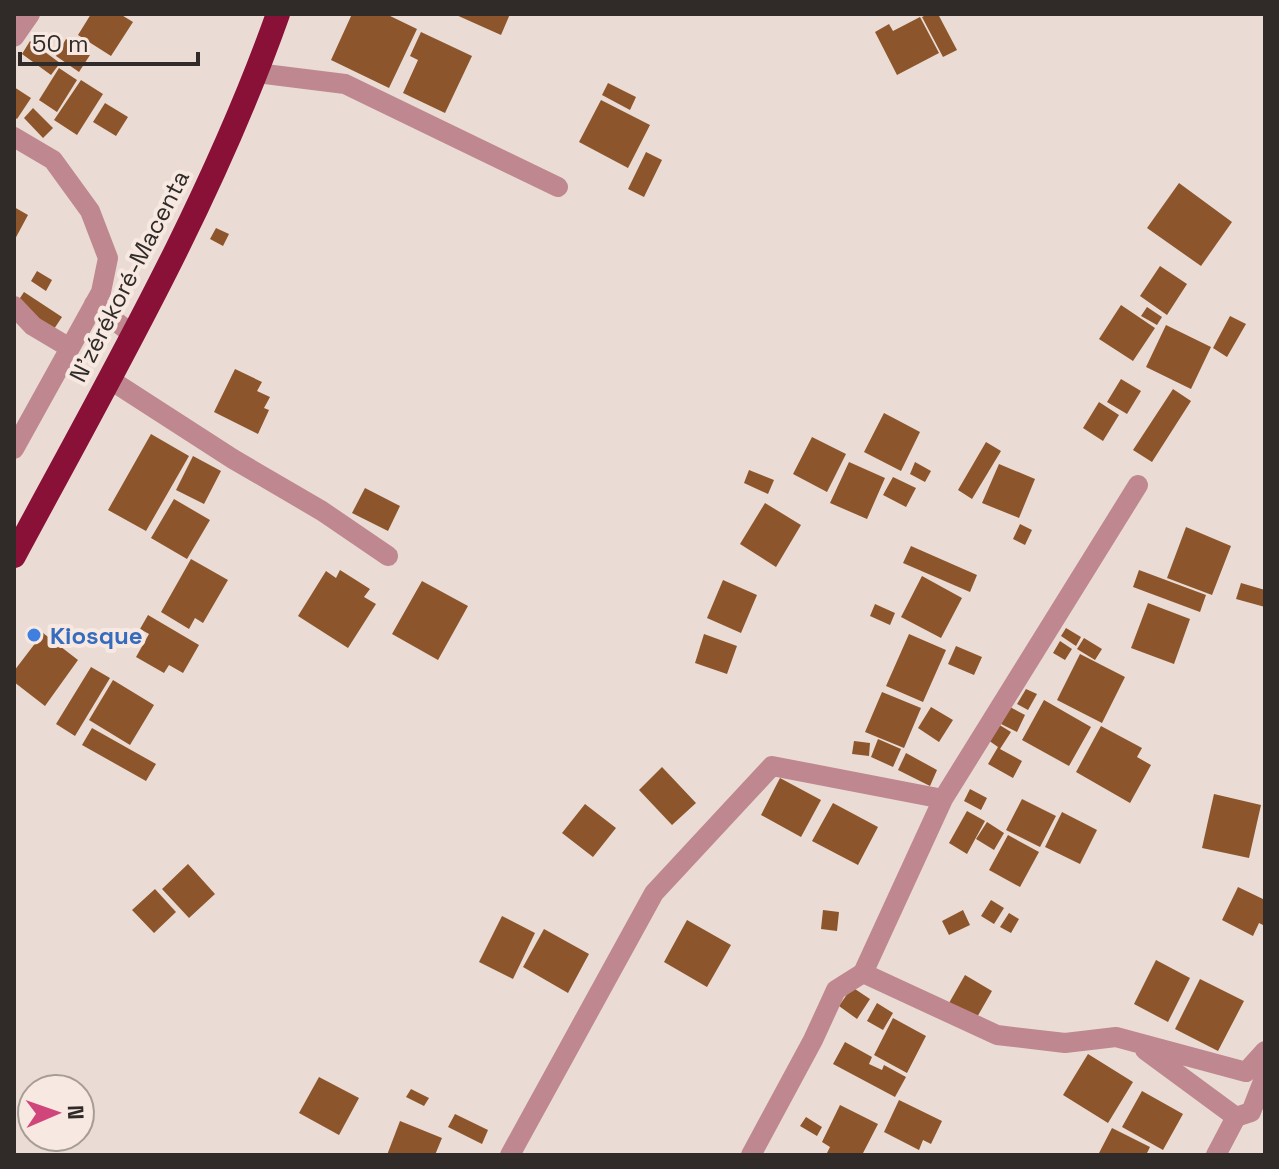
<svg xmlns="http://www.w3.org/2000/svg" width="1279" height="1169" viewBox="0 0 1279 1169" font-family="'Space Grotesk',sans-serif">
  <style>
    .building { fill: #8d552b }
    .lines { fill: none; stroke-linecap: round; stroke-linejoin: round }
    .street { stroke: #bf878f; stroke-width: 20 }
    .highway { stroke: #891037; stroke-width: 24 }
    .shop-dot { fill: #3f7fe0; stroke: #f7e9e1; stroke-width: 3 }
    .labels { text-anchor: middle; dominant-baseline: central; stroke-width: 8; stroke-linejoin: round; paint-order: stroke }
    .street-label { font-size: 24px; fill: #302b28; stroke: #f7e9e1 }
    .shop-label { font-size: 24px; font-weight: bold; fill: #366cbe; stroke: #f7e9e1; text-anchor: start }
  </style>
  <rect width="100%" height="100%" fill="#eadcd4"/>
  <path class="building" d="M91,14H120L133,22L111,56L78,35Z
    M352,14H386L417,29L389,88L331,60Z
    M454,14H510L501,35Z
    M928,14H938L957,50L943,57L922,17Z
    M920,17L939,53L897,75L875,32L889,24L893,31Z
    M421,32L472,56L445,113L403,93L418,60L410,56Z
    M66,39L90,55L79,72L56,56Z
    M30,41L60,63L51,75L22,54Z
    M59,68L77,80L57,112L39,100Z
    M81,80L103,94L77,135L54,120Z
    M608,83L636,97L630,110L602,95Z
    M14,87L31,98L17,119L14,117Z
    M601,100L650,125L628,168L579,142Z
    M105,103L128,117L116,136L93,122Z
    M33,108L53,128L43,138L24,118Z
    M646,152L662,160L644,197L628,189Z
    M1179,183L1232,222L1201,266L1147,228Z
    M14,207L28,215L14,241Z
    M216,228L229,234L223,246L210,239Z
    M1160,266L1187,284L1167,315L1140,296Z
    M37,271L52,280L46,291L31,281Z
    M24,292L62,317L54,329L16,304Z
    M1121,305L1155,328L1133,361L1099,339Z
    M1147,307L1162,317L1157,325L1141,316Z
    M1230,316L1246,324L1227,357L1213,348Z
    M1166,325L1211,347L1191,389L1146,367Z
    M235,369L262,382L257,391L270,397L264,408L269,410L258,434L214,412Z
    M1121,379L1141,391L1127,414L1107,402Z
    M1173,389L1191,401L1152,462L1133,450Z
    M1099,402L1119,415L1103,441L1083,428Z
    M884,413L920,432L901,471L864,452Z
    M151,434L189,456L146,531L108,510Z
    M812,437L846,454L827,492L793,474Z
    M986,442L1001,451L972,499L958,490Z
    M193,456L221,471L204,504L176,490Z
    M849,462L885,478L867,519L830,503Z
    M915,462L931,471L925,482L910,474Z
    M999,464L1035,479L1019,518L982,503Z
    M749,470L774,480L768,494L744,483Z
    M893,477L916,488L906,507L883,495Z
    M365,488L400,506L388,531L352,513Z
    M174,499L210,520L187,559L151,538Z
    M765,503L801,525L776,567L740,544Z
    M1020,524L1032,530L1025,545L1013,539Z
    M1186,527L1231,546L1212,595L1167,578Z
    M911,546L977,575L970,592L903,563Z
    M191,559L228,580L203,623L195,618L189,629L161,612Z
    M340,570L370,589L364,597L376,604L348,648L298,616L326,571L336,578Z
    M1139,570L1206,595L1200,612L1133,587Z
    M922,576L962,598L941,638L901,617Z
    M723,580L757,595L741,633L707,618Z
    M422,581L468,606L438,660L392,634Z
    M1241,583L1265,590V607L1236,599Z
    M1148,603L1190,619L1174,664L1131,648Z
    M875,604L895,613L890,625L870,616Z
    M148,615L199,645L183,673L169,665L164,673L136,657L149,634L140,629Z
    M1066,628L1081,637L1076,646L1061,636Z
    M43,633L78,660L45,706L14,682V671Z
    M704,634L737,646L727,674L695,663Z
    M909,634L946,650L923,702L886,686Z
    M1084,638L1102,649L1095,660L1077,649Z
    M1060,641L1072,649L1065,660L1053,653Z
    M956,646L982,657L974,675L948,664Z
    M1080,654L1125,677L1102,723L1057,700Z
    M91,667L110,678L75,736L56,724Z
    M113,680L154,705L130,745L89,720Z
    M1026,689L1037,694L1028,710L1017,704Z
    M882,692L921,708L904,748L865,732Z
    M1044,700L1091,727L1069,766L1022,740Z
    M931,707L953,720L939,742L918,728Z
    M1010,707L1025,715L1017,732L1001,724Z
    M998,724L1011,732L1000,749L1022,761L1013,778L988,764L998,747L988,740Z
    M1101,726L1142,748L1137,757L1151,765L1130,803L1076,772Z
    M92,728L156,764L146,781L82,745Z
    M878,739L901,749L893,767L871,757Z
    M854,741L870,743L869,756L852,754Z
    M906,753L937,770L930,786L898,770Z
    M662,767L696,803L672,825L639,790Z
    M780,778L821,800L801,837L761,815Z
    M970,789L987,798L981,810L964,801Z
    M1214,794L1261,805L1249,858L1202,848Z
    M1022,799L1056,816L1040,847L1006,830Z
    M833,803L878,827L858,865L812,841Z
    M585,804L616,828L593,857L562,833Z
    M967,811L985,821L967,854L949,843Z
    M1062,812L1097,830L1080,864L1045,847Z
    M987,822L1004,833L994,850L976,839Z
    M1008,835L1039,852L1020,887L989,870Z
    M188,864L215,894L189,918L162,889Z
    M1238,887L1265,900V926L1259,923L1253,936L1222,920Z
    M155,889L176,912L154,933L132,910Z
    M991,900L1004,908L994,924L981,916Z
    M823,910L839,912L837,931L821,929Z
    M963,910L970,925L949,935L942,921Z
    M1009,913L1019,919L1011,933L1000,927Z
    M502,916L535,933L513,979L479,962Z
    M687,920L731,945L707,987L664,962Z
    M544,929L589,954L568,993L523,967Z
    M1156,960L1190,978L1168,1022L1134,1004Z
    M965,975L992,991L976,1019L949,1003Z
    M1200,979L1244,1001L1218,1051L1175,1029Z
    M852,987L870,999L857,1019L839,1006Z
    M877,1003L893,1013L883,1030L867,1021Z
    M893,1018L926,1036L907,1073L874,1055Z
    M845,1042L872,1057L869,1064L882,1070L884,1065L906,1077L895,1097L833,1064Z
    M1088,1054L1133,1082L1108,1123L1063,1095Z
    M319,1077L359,1098L339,1135L299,1113Z
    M411,1089L429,1098L424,1106L406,1097Z
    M1142,1091L1183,1114L1163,1150L1122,1127Z
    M899,1100L942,1121L931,1144L923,1140L919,1150L884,1132Z
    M840,1105L878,1124L862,1155H826L830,1147L822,1142Z
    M455,1114L488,1130L482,1144L448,1127Z
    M806,1117L822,1127L817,1136L800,1126Z
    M400,1121L442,1138L435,1155H387Z
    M1112,1128L1150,1147L1146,1155H1098Z"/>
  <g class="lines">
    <path class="street" d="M14,37L30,14
      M257,73L345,84L558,187
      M14,137L53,160L90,211L108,258L101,292L14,449
      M94,304L133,335
      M14,306L33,326L70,348
      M109,379L233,459L322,511L388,556
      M943,799L1138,485
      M1145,1050L1236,1117L1216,1155
      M1236,1117L1251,1112L1265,1076
      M510,1155L654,893L772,766L943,799L863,973L997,1035L1065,1043L1116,1037L1246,1072L1265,1051
      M751,1155L813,1040L836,990L863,973"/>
    <path class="highway" d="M14,556C109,379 211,203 278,14"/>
  </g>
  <circle class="shop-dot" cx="34" cy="635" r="8"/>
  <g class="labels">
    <g class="street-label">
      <text transform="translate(129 276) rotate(-63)">N'zérékoré-Macenta</text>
    </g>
    <g class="shop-label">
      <text x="50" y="635">Kiosque</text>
    </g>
  </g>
  <rect width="1279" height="1169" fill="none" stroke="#302b28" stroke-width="32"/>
  <g transform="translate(56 1113) rotate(88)"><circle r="38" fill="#f7e9e1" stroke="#a79d97" stroke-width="2"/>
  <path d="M0-6L14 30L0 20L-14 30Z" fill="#d0457a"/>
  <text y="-12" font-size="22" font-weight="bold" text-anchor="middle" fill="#302b28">N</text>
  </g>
  <path d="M20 52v12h178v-12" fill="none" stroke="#302b28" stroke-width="4"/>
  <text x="32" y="52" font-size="24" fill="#302b28" stroke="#f7e9e1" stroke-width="6" paint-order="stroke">50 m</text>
</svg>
